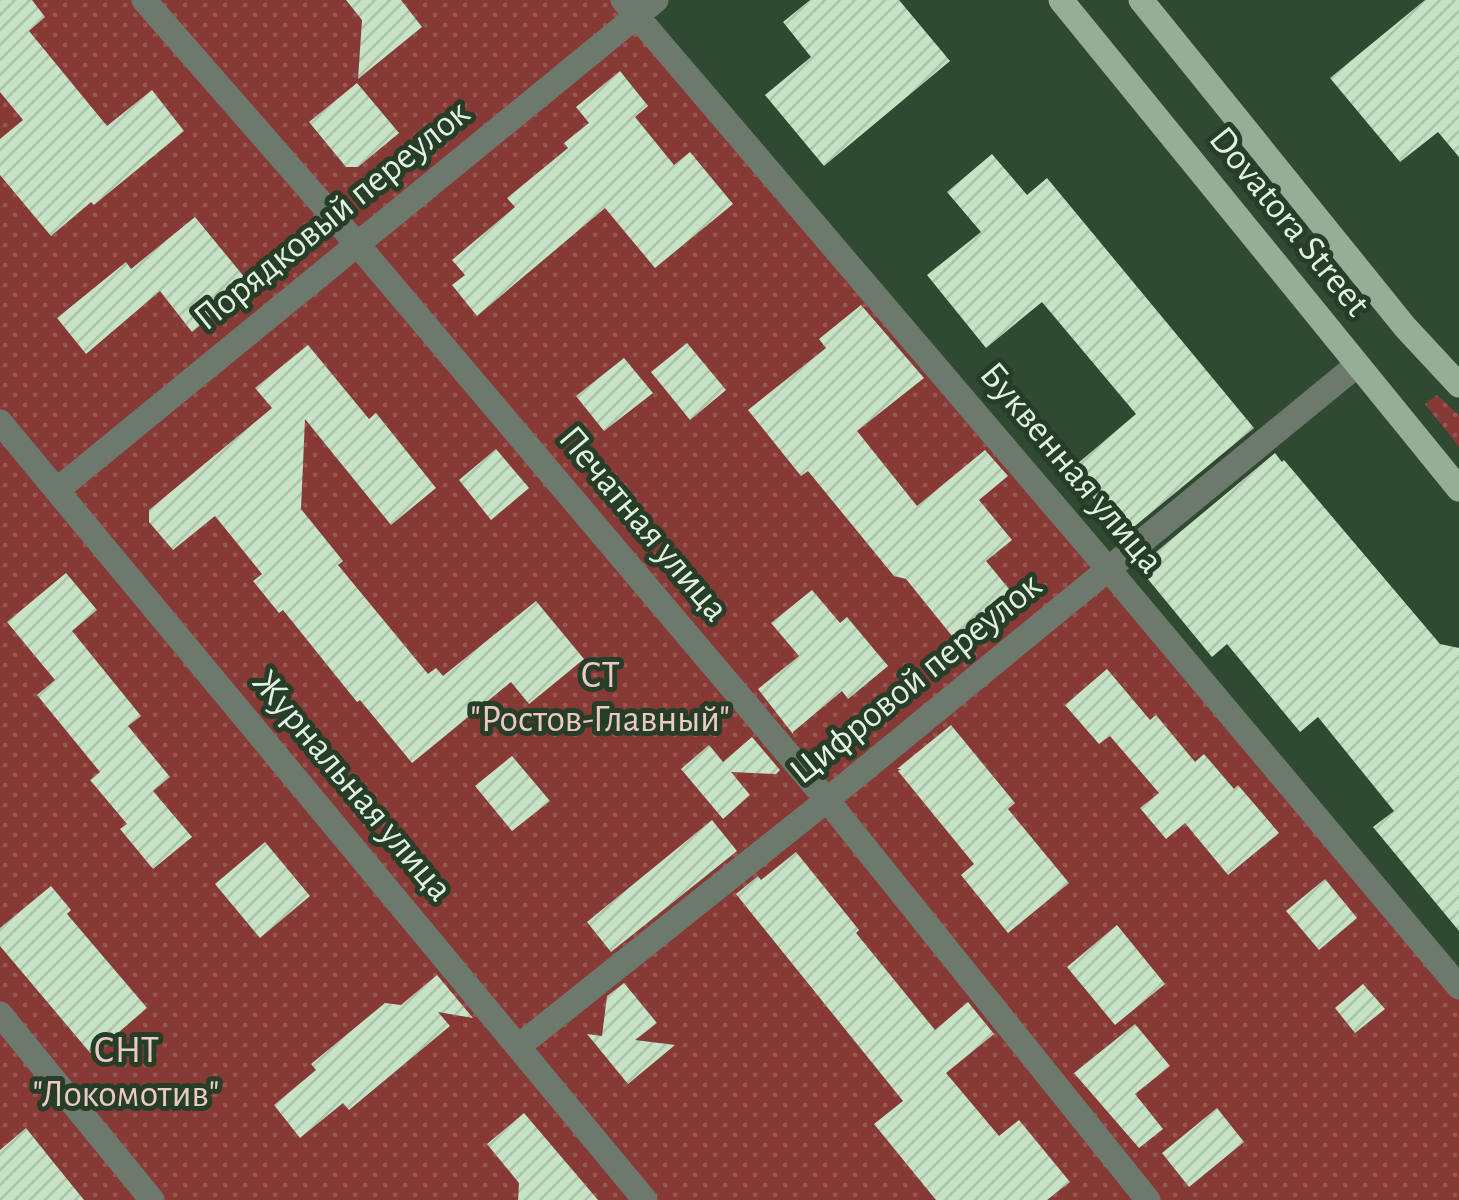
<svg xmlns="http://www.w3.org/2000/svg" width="1459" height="1200" viewBox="0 0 1459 1200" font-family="'Alegreya Sans',sans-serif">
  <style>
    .grass { fill: url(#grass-dots) }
    .building { fill: url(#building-hatch) }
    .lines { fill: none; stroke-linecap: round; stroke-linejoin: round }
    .minor { stroke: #6d796d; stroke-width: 25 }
    .primary { stroke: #96ae97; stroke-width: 25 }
    .labels { text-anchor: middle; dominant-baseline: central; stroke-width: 10; stroke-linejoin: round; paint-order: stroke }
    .street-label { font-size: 38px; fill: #e2f1e2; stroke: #263e27 }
    .park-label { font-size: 38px; fill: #ebc9c5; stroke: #263e27 }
  </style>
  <defs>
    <pattern id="grass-dots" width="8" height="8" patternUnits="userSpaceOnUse" patternTransform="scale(2.5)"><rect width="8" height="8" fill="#873a35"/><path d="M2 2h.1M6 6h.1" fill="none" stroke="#985752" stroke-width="1.8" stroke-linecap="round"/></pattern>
    <pattern id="building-hatch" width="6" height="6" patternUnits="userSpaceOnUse" patternTransform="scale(2.5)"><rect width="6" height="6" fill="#c6e3c6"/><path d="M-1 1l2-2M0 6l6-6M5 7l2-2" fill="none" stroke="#acc4ac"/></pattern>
  </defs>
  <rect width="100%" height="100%" fill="#304931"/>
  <path class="grass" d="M0,0H636L1459,971V1200H0Z
    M1437,395L1459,415V447L1425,404Z"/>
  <path class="building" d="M0,0H32L45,17L29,31L107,126L152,90L184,131L94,205L91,202L51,236L0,175V139L23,120L0,92Z
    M346,0H401L422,27L358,79L362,20Z
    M810,0H899L950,61L824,166L765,95L811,57L783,22Z
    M1425,0H1459V157L1438,132L1400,162L1330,78Z
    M620,71L648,106L635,117L674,165L690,152L733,204L655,268L605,208L477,316L452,285L465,275L452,260L515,207L507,198L568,148L564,143L589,123L576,107Z
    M357,83L399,133L358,167H346L309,122Z
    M992,154L1027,195L1047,178L1254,428L1124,535L1070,470L1136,414L1042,302L986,348L927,275L981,232L947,192Z
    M195,217L250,284L192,332L160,291L86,354L57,318L126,262L131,269Z
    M861,305L924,378L857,431L917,506L985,450L1008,476L979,500L1012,540L986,561L1022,605L965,652L906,579L894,576L808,471L801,476L748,410L826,348L819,339Z
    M687,343L726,390L690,420L651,372Z
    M308,345L369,419L376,413L436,488L391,525L305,419L301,509L343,561L338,565L428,674L436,668L443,676L536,601L584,659L529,704L511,682L412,763L360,700L357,702L283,610L279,613L253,581L262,574L215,516L173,550L149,522V510L272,408L255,388Z
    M624,358L653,393L604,431L576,396Z
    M496,449L529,488L491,520L459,480Z
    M1275,453L1282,462L1284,460L1440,644L1459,648V931L1373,827L1394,811L1318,717L1300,732L1227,644L1212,657L1138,567Z
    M66,573L97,610L72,631L141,716L128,726L170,777L153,791L192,837L153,869L120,829L127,824L90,780L100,772L37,695L55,680L7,622Z
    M812,590L840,623L847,617L888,666L848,699L842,691L793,732V734L758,689L799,656L771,623Z
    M1107,669L1150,720L1156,715L1195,762L1204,754L1234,789L1238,785L1279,833L1228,875L1185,823L1166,839L1140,808L1159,793L1110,736L1099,744L1065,705Z
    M951,725L1015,803L1008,809L1069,883L1008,933L961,875L974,864L898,771L901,769H897Z
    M752,737L780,770L776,774L731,772L750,795L723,819L681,769L709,745L723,762Z
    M512,756L550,801L512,831L475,786Z
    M712,820L737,851L611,952L587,922Z
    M265,842L310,896L260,938L215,884Z
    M796,852L859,930L856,933L935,1030L968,1002L994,1034L946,1073L999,1136L1019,1120L1070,1182L1047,1200H936L874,1124L903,1101L736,894L758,876L761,880Z
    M1325,879L1357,918L1319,950L1286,911Z
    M51,886L71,910L67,914L147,1008L92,1055L0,946V928Z
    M1117,925L1165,984L1115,1025L1067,967Z
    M437,975L473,1018L438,1012L450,1026L349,1110L343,1103L300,1138L274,1105L316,1070L311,1064L385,1003L401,1005Z
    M624,983L657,1023L635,1040L675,1045L628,1084L587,1034L602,1036L607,996Z
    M1363,984L1385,1009L1355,1033L1335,1008Z
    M1135,1024L1170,1066L1135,1094L1163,1129L1139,1148L1074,1073Z
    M1217,1108L1244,1142L1189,1187L1162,1153Z
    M524,1113L598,1200H518L519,1183L487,1144Z
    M26,1128L54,1163L84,1200H0V1150Z"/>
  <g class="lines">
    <path class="minor" d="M144,0L357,244L827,800L1148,1200
      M623,0L1109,570L1459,987
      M0,422L645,1200
      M57,490L656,0
      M0,1014L152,1200
      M519,1046L827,800L1357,365"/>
    <path class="primary" d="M1061,0L1459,489
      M1141,0L1405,327L1459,385"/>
  </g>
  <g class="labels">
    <g class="street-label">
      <text transform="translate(332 216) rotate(-39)">Порядковый переулок</text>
      <text transform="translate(1289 222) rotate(51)">Dovatora Street</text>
      <text transform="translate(1071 468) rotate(50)">Буквенная улица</text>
      <text transform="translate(643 524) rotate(50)">Печатная улица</text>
      <text transform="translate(916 679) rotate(-39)">Цифровой переулок</text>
      <text transform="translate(352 786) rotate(50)">Журнальная улица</text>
    </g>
    <g class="park-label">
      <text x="600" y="676">СТ<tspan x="600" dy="44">"Ростов-Главный"</tspan></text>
      <text x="126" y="1051">СНТ<tspan x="126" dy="44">"Локомотив"</tspan></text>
    </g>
  </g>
</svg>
